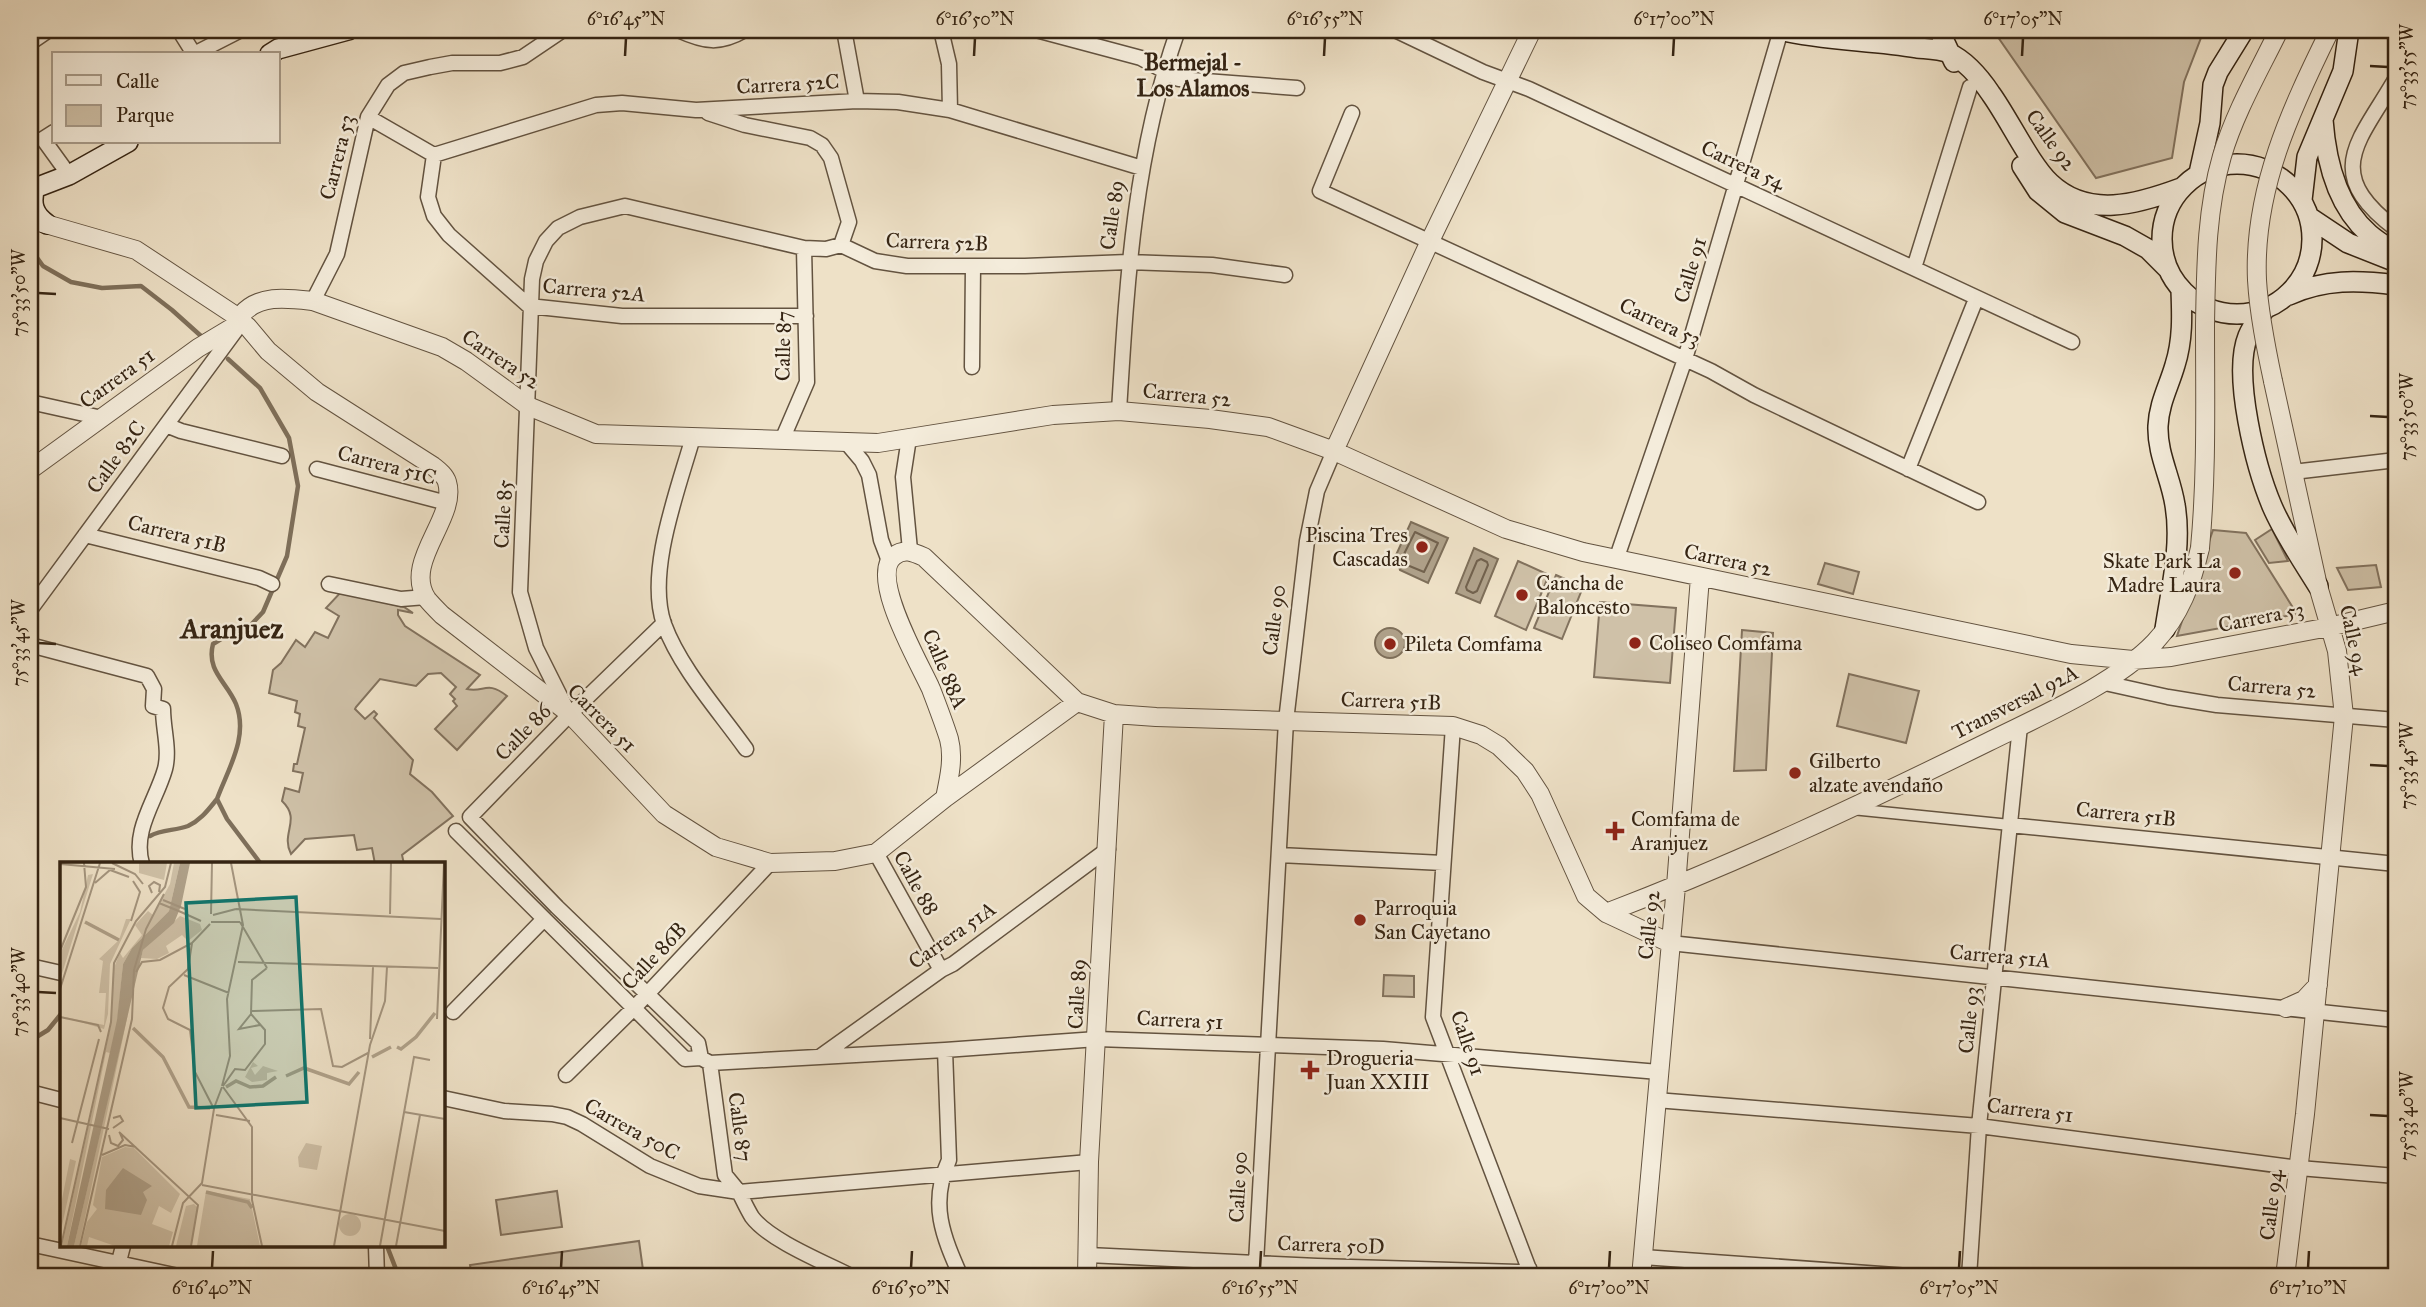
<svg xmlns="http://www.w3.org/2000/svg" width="2426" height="1307" viewBox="0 0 2426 1307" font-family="'IM FELL Great Primer',serif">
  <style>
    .green { fill: #cfc1a8; stroke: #82725e; stroke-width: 2 }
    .water { fill: #afa18a; stroke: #7e6f5a; stroke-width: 2 }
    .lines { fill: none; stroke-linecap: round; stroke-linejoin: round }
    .shore { stroke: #72624e; stroke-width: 2 }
    .stream { stroke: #7e6f5a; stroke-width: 4.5 }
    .pedestrian-casing { stroke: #635340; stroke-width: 13 }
    .minor-casing { stroke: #635340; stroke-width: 17 }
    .tertiary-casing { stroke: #635340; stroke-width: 20 }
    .secondary-casing { stroke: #352413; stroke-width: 22 }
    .pedestrian { stroke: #f4ecdb; stroke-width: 10 }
    .minor { stroke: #f4ecdb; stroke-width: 14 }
    .tertiary { stroke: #f4ecdb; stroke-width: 18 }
    .secondary { stroke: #f4ecdb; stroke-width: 19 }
    .tertiary-bridge-casing { stroke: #635340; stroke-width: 20; stroke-linecap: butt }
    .tertiary-bridge { stroke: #f4ecdb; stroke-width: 18 }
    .ticks { fill: none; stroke: #352413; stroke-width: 2.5 }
    .poi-dot { fill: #8f2418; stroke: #f4ecdb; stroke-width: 2.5 }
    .labels { text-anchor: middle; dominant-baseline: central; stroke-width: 5; stroke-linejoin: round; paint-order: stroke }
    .street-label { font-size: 21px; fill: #352413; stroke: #f4ecdb }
    .poi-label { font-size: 21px; fill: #352413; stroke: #f4ecdb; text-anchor: start }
    .neighbourhood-label { font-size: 23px; font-weight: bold; fill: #352413; stroke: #f4ecdb }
    .district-label { font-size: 28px; font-weight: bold; fill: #352413; stroke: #f4ecdb }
    .inset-river { fill: none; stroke: #afa18a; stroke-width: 3.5 }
    .inset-road { fill: none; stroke: #a4957f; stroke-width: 2 }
    .view { fill: #0f766e; fill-opacity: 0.15; stroke: #0f766e; stroke-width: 3.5 }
    .inset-edge { fill: none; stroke: #352413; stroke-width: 3.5 }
    .neatline { fill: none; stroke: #352413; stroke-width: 2.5 }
    .ticks-label { font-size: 18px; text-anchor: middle; fill: #352413 }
  </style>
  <rect width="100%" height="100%" fill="#eee1c7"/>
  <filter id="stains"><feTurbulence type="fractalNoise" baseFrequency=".00286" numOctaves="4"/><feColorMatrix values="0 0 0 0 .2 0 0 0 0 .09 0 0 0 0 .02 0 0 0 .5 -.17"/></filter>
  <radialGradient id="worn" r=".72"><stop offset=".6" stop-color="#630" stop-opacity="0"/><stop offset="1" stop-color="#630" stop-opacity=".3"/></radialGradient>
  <path class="green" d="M1993,30H2204L2184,82L2172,158L2096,178Z
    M2272,529L2288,561L2269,563L2255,540Z
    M2213,530L2246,533L2297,614L2177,636Z
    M1518,561L1549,575L1526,630L1495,616Z
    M1825,563L1859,572L1853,594L1818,584Z
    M2376,565L2381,587L2348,590L2337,568Z
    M1556,575L1583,587L1562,639L1534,628Z
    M341,592L404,607L413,613L398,610V615L405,626L480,675L467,689C484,693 487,680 507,696L457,750L435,729L457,706L453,701L455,699L450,694L456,687L441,673L428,674L416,686L380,679L356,707L355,709L365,719L374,711L377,714L374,718L413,760L410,774L432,792L453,816L402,855L404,864H375L372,848L357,850L354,835L305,839L291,854C280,833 302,820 282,801L285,788L299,792L303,773L293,771L294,764H297L305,728L298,726L300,714L295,712L297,701L269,693L273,670L281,663L296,640L305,647L315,632L328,638L339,616L326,608Z
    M1600,602L1676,608L1670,683L1594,677Z
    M1742,630L1773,633L1766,770L1734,771Z
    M1849,674L1919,691L1906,743L1837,726Z
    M1384,975L1414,976V997L1383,996Z
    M557,1191L562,1227L501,1235L496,1200Z
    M639,1241L644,1277H472L470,1265Z"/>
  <path class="water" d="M1411,522L1448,538L1428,583L1400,570L1396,555Z
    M1474,548L1498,559L1480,603L1456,593Z
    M1375 643a15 15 0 1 1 30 0a15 15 0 1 1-30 0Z"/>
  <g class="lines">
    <path class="shore" d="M1415,532L1438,543L1424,572L1407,565L1403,556Z
      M1481,559L1487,562L1488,565L1477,591L1473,593L1467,590L1466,587L1477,561Z"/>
    <path class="stream" d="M30,248L43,266L71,282L102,288L141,286L172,310L201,336
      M228,359L260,388L289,438L298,486L287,556L263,612L247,629L226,636L213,644C206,671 227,682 236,704C249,737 228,769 217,799L227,819L261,864
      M150,836C162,829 175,831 188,826C201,820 208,810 217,799
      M30,1041L48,1030L61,1014
      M387,1246L399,1277"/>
    <defs>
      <path id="pedestrian" d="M1852,809L2010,825"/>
      <path id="minor" d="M179,30L194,54
        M678,30C705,42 719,45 745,30
        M844,30L857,101
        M941,30L949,64L950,110
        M1036,30L1141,58L1179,79L1297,88
        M1395,30L1483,72L1529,89L2072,342
        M30,43L49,30
        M194,54L241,30
        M2396,78C2360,141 2320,172 2396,229
        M708,113L745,125L810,138L822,145L831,158L849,222L841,245
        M1352,113L1320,191L1711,371L1754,395L1978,502
        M368,117L434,155
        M54,132L43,139L69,175
        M434,155L596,105L622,103L696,110L857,101L898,102L950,110L1142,168
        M434,155L428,197L434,216L449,235L529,306L622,316H806
        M1914,268L1970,87
        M313,301L337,254L368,117L388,85L404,73L430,67L452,63H500L523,57L563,30
        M972,367L973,266
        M30,402L102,418
        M1119,411C1127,280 1134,155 1178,30
        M166,425L181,431L282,456
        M693,437C678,490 646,572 664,624C680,668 719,711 746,749
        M909,438L903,477L910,550
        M782,440L807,382L804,248
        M846,442L862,461L869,475L881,540L889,561
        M317,469L447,503
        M1908,469L1976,299
        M2293,472L2396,460
        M85,535L259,578L272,584
        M1616,560L1685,359L1781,30
        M329,584L401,599L426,597
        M30,610L236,330
        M664,623L570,714L470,817L557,907L698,1043L701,1058
        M30,645L147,676L154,689L153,706L163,709C163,729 170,750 165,769C156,801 132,830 142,864
        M2105,683L2168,697L2217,705L2396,720
        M567,710L536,648L520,592L532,279L536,261L546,241L558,228L580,217L625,206L804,248L826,249L841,245L875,261L907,266H1025L1128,262L1212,265L1285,275
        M1453,726L1433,1017L1532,1277
        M2010,825L2396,864
        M456,831L685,1059L701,1058L710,1063L945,1050L1097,1039L1383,1049L1659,1072
        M876,853L941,970
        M1279,855L1443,863
        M1670,943L2396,1020
        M30,966L61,973
        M453,1012L544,919
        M945,1050L949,1160C929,1204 943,1236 961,1277
        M821,1056L941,970L953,964L1108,849
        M710,1063L725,1175L739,1192L1089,1162
        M566,1075L635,1007L770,863
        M30,1092L61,1100
        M443,1098L504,1111L552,1114L567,1117L582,1124L650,1166L699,1186L739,1192C743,1200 747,1209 752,1217C770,1241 826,1263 853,1277
        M1656,1100L1979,1126L2299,1168L2396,1176
        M30,1244L183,1277
        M376,1246L377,1277
        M1088,1255L1317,1266L1518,1272L1529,1268
        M1643,1257L1923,1277
        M1256,1263L1286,721L1307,541L1317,491L1334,451
        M115,1277L123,1246
        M1969,1277L1979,1126L2020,726"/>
      <path id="tertiary" d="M32,220L136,250L236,316
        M241,315C259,294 287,298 313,301L442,347L466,361L528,406L596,434L878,443L1053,415L1119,411L1210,419L1268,427L1334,451L1506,529L1583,552L2071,654L2133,660L2171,657L2329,627L2396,611
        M247,326L268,351L317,392L433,466C438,470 445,475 447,482C458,518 402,562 427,599C431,604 437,610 442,615L570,714L664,814L716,847L770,863L835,861L876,853L945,798L1077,702
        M2273,381L2318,586L2337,651L2344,716L2305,1114L2285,1277
        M1334,451L1430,241L1532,30
        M30,470L198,348L233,327
        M945,798C949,779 954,758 949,739C944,723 937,705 931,689C920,664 868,576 894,556C904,548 913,552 924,557L1077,702L1114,714L1156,717L1453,726L1481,735L1499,746L1525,771L1540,794L1586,896L1606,913L1670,943
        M1606,913C1737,863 1862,804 1988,742C2040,716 2115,684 2155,642C2180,615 2192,583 2200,548
        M2286,1008L2304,1000L2318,985
        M1087,1277L1089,1162L1114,714
        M1641,1277L1676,886L1700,577"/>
      <path id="secondary" d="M1779,30C1824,41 1872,40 1917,48C1927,49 1940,49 1949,53C1966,61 1981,79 1991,94C2009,119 2030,164 2050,183C2088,219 2138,204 2181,188
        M1939,30L1954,62
        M270,54L278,49L348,30
        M2323,120C2326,161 2336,205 2369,234C2377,241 2387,247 2396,253
        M2162 239a75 75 0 1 1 150 0a75 75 0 1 1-150 0Z
        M2022,166L2038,191L2065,213L2125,236L2148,249L2168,269
        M2199,173L2210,123L2213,85L2218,72L2244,30
        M35,188C30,204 34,215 47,224
        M30,190L69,175L128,142
        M2302,200L2307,157L2343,71L2349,30
        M2309,217L2348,243L2396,262
        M2289,295C2325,279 2358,280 2396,285
        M2265,309C2259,318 2252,326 2248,336C2232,375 2256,468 2272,506C2284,534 2302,560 2318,586
        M2165,629C2171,589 2182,545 2175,505C2171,478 2157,454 2158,426C2159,403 2169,386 2175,365C2183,340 2182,315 2181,290"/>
    </defs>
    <use href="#pedestrian" class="pedestrian-casing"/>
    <use href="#minor" class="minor-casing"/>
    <use href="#tertiary" class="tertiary-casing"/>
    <use href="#secondary" class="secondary-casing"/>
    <use href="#pedestrian" class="pedestrian"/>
    <use href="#minor" class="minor"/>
    <use href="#tertiary" class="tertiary"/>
    <use href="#secondary" class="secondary"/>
    <defs>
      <path id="tertiary-bridge" d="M2273,381C2266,348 2259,314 2257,280C2253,190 2291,109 2330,30
        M2200,548C2207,474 2205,399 2205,325C2206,268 2206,211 2222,156C2235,112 2259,71 2279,30"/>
    </defs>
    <use href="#tertiary-bridge" class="tertiary-bridge-casing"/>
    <use href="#tertiary-bridge" class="tertiary-bridge"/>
  </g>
  <path class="ticks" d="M625,56L626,38M974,56L975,38M1324,56L1325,38M1673,56L1674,38M2022,56L2023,38M2370,66L2388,67M38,293L56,294M2370,416L2388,417M38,643L56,644M2370,765L2388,766M38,992L56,993M2370,1115L2388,1116M212,1268L213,1251M561,1268L562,1251M911,1268L912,1251M1260,1268L1261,1251M1609,1268L1610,1251M1959,1268L1960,1251M2308,1268L2309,1251"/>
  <g class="poi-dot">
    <circle cx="1422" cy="547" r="7"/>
    <circle cx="2235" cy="573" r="7"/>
    <circle cx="1522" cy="595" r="7"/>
    <circle cx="1635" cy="643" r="7"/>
    <circle cx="1390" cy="644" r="7"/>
    <circle cx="1795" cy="773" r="7"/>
    <path d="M1611.5 820.5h7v7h7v7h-7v7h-7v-7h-7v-7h7z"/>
    <circle cx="1360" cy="920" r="7"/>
    <path d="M1306.5 1059.5h7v7h7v7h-7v7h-7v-7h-7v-7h7z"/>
  </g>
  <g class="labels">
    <g class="street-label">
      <text transform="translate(788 84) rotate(-3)">Carrera 52C</text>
      <text transform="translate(2051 140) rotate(54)">Calle 92</text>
      <text transform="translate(337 157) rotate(-76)">Carrera 53</text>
      <text transform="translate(1743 165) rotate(25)">Carrera 54</text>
      <text transform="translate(1112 215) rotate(-82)">Calle 89</text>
      <text transform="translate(937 242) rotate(2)">Carrera 52B</text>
      <text transform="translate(1690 270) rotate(-73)">Calle 91</text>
      <text transform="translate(594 290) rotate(5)">Carrera 52A</text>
      <text transform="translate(1660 322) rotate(25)">Carrera 53</text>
      <text transform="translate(783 346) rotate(-89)">Calle 87</text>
      <text transform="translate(501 359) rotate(34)">Carrera 52</text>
      <text transform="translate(117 378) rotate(-36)">Carrera 51</text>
      <text transform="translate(1187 395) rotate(6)">Carrera 52</text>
      <text transform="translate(116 457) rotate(-54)">Calle 82C</text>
      <text transform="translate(387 465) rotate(15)">Carrera 51C</text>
      <text transform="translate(503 514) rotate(-87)">Calle 85</text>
      <text transform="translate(177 534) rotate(14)">Carrera 51B</text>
      <text transform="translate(1728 560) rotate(12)">Carrera 52</text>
      <text transform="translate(2261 617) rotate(-11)">Carrera 53</text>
      <text transform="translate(1274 620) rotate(-83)">Calle 90</text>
      <text transform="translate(2354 640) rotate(78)">Calle 94</text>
      <text transform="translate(945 669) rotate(67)">Calle 88A</text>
      <text transform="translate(2272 687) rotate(5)">Carrera 52</text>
      <text transform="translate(1391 701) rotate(2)">Carrera 51B</text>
      <text transform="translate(2015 702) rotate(-27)">Transversal 92A</text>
      <text transform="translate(602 718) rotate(45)">Carrera 51</text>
      <text transform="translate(523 732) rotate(-46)">Calle 86</text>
      <text transform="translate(2126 814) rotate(6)">Carrera 51B</text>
      <text transform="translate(916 883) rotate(61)">Calle 88</text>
      <text transform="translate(1649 925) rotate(-84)">Calle 92</text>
      <text transform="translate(952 935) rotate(-35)">Carrera 51A</text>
      <text transform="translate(654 956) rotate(-47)">Calle 86B</text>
      <text transform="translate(2000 956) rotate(5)">Carrera 51A</text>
      <text transform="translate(1077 994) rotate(-87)">Calle 89</text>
      <text transform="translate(1180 1020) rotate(3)">Carrera 51</text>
      <text transform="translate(1969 1020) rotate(-84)">Calle 93</text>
      <text transform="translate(1468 1043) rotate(71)">Calle 91</text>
      <text transform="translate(2030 1110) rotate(7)">Carrera 51</text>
      <text transform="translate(740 1127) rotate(82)">Calle 87</text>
      <text transform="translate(632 1129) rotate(29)">Carrera 50C</text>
      <text transform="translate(1238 1187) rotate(-87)">Calle 90</text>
      <text transform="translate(2271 1205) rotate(-83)">Calle 94</text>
      <text transform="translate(1331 1245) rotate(2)">Carrera 50D</text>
    </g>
    <g class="poi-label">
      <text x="1408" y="535" text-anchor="end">Piscina Tres<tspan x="1408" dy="24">Cascadas</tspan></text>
      <text x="2221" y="561" text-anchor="end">Skate Park La<tspan x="2221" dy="24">Madre Laura</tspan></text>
      <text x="1536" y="583">Cancha de<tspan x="1536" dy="24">Baloncesto</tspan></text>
      <text x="1649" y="643">Coliseo Comfama</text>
      <text x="1404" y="644">Pileta Comfama</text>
      <text x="1809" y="761">Gilberto<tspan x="1809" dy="24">alzate avendaño</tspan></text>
      <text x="1631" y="819">Comfama de<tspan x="1631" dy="24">Aranjuez</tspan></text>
      <text x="1374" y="908">Parroquia<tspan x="1374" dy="24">San Cayetano</tspan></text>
      <text x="1326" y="1058">Drogueria<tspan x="1326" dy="24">Juan XXIII</tspan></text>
    </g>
    <g class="neighbourhood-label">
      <text x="1193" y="62">Bermejal -<tspan x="1193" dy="26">Los Alamos</tspan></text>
    </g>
    <g class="district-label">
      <text x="232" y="628">Aranjuez</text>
    </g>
  </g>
  <g transform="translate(60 862)">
    <rect width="385" height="385" fill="#eee1c7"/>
    <path d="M79,1H107L104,18L79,11ZM114,1H120L109,49L72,86L63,102L57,163L50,191L46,190L7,384H2L51,163L53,108L60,91L63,96L82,73L75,63L88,49L93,53L110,22ZM33,12L0,118V92L20,50L28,13ZM120,54L140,62L142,68L128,79L122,73L106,84L109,91L97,97L81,96L83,88ZM66,57H71L50,102L48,152L44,167L0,154L44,163L46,131H39L43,99L39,97L59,78ZM69,147L19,384H14L64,166ZM193,200L198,204L191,206L195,213L203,204L218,209L207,211V218L192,220L185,215ZM246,281L262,284L257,308L239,305L238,295ZM65,285L74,286L120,332L111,351L99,344L92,362L113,370L109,384H55L29,375L27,384H21L27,360L37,347L33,343L42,295ZM10,297L16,299L0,373L1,342ZM146,329L190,337L200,384H137ZM134,342L138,346L131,384H116L126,344ZM279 363a11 11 0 1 1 22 0a11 11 0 1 1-22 0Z" fill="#cfc1a8"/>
    <path d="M120,1H130L121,44L114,61L83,88L14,384H7L57,158L63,102L72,86L109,49ZM63,306L92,324L83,330L87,338L81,353L45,347L46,328Z" fill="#afa18a"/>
    <path class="inset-river" d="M25,60L59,78M73,166L103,195L129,245L150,246M337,185L341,187L356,175L375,151M312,195L331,185M226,214L244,206L289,222L299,210M166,225L176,219L190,225L203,224L216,215M146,330L188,340L192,346"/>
    <path class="inset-road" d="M52,1L75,12L83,22M0,2L55,7M35,21L50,8L69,15M92,31L89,24L94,20L100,23L99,30M103,38L125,47M99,41L121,50M176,47L381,57M121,50L141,59M151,52L152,1M330,52L331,1M153,53L176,47M71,59L80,30L73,19M151,60H180M180,60L207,106M0,89L26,25L24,1M178,100L378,106M76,110L82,100L100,98L132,81L150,62M124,113L169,131M0,127L40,1M192,149L261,147L273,204L282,205L308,191M0,155L38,163L41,170M377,157L384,1M200,163L179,167L191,152L192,118L207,106M310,177L313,105M162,224L170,194L167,137L183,63L171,1M163,224L175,207L185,208L205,182V168L191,152M163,225L192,265V338L202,384M154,246L162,225M344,250L385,257M156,253L190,259M0,256L49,267M53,266L63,259L60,254L53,256M59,270L138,343L131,384M49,273L51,281L58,284L63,278L60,271M12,281L39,177M42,293L65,283L76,285M142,323L385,369M1,384L51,160L54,101L76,59L105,25L111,1M20,384L72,157L74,108L86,67L104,32M112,384L123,341L142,321L154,247L135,210L130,168L108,157L103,146L109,125L128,107L132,81M274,384L310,183L325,139L327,105M320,384L354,195L370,198M336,384L360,253"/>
    <path class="view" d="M236,35L247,240L136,246L126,41Z"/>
    <rect width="385" height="385" class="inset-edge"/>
  </g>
  <rect width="2426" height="1307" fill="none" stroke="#eee1c7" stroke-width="77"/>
  <rect x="52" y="52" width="228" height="91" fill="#f4ecdb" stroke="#a89c8b" stroke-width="2"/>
  <rect x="66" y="75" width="35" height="10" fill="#f4ecdb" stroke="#a89c8b" stroke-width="2"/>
  <text x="116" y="88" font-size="21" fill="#352413">Calle</text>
  <rect x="66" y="105" width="35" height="21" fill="#cfc1a8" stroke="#a89c8b" stroke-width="2"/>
  <text x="116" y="122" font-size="21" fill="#352413">Parque</text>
  <rect x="38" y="38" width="2350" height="1230" class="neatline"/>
  <g class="ticks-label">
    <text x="626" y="25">6°16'45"N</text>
    <text x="975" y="25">6°16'50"N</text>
    <text x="1325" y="25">6°16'55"N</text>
    <text x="1674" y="25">6°17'00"N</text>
    <text x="2023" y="25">6°17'05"N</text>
    <text transform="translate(2407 67) rotate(-90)" y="6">75°33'55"W</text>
    <text transform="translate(19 293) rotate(-90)" y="6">75°33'50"W</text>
    <text transform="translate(2407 417) rotate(-90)" y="6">75°33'50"W</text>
    <text transform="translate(19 643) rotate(-90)" y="6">75°33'45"W</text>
    <text transform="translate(2407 766) rotate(-90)" y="6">75°33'45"W</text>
    <text transform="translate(19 992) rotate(-90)" y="6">75°33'40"W</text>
    <text transform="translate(2407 1116) rotate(-90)" y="6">75°33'40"W</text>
    <text x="212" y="1294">6°16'40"N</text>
    <text x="561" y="1294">6°16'45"N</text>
    <text x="911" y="1294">6°16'50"N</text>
    <text x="1260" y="1294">6°16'55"N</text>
    <text x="1609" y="1294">6°17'00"N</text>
    <text x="1959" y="1294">6°17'05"N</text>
    <text x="2308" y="1294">6°17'10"N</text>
  </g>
  <rect width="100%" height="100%" filter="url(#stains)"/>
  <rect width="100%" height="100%" fill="url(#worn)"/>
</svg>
